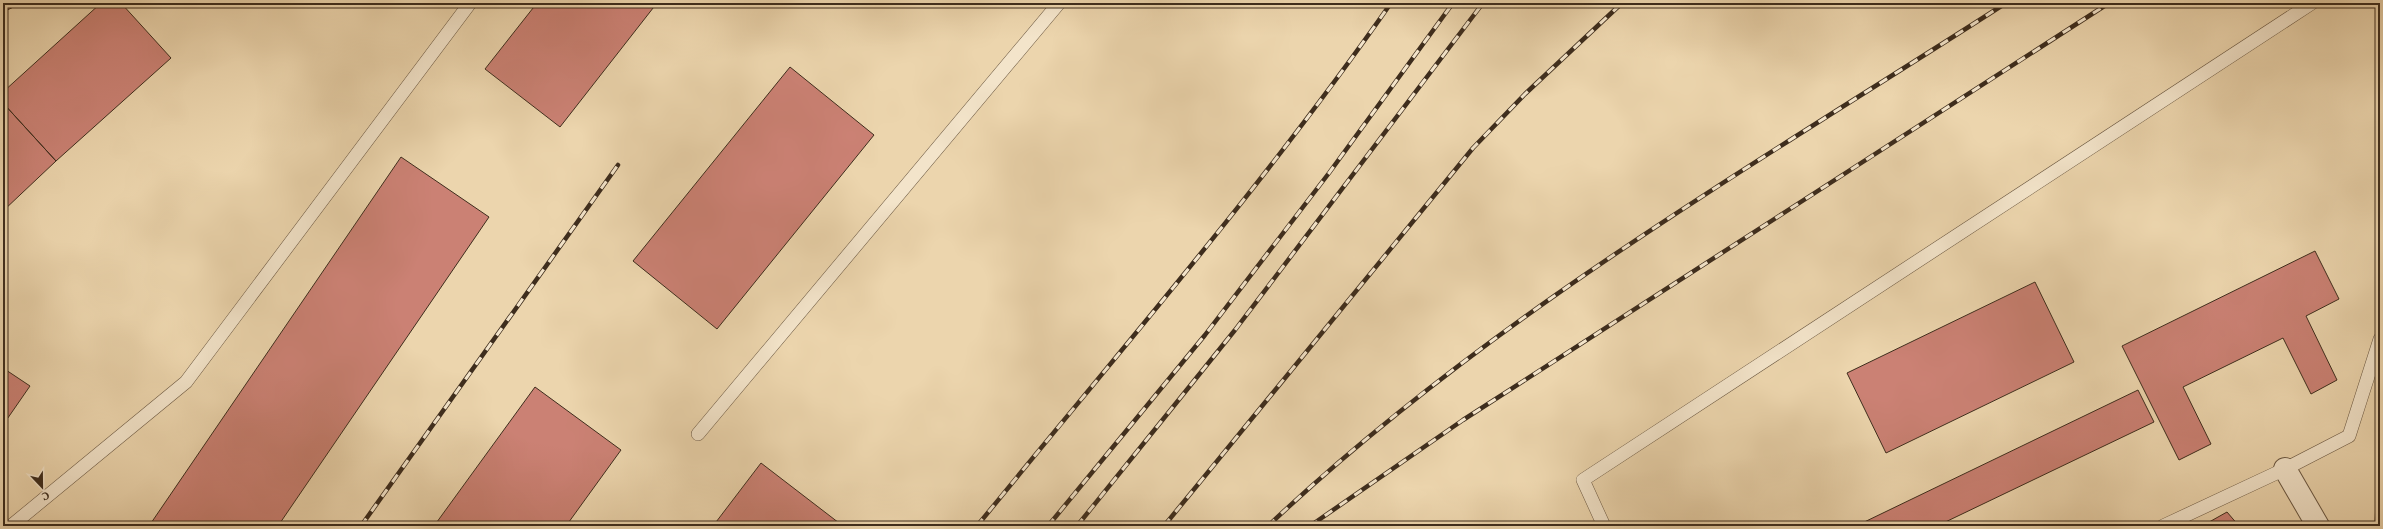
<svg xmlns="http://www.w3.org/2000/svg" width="2383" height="529" viewBox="0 0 2383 529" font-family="Vollkorn,serif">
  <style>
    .building { fill: #cb8174; stroke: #3e2d1d }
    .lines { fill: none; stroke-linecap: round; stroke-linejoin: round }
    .service-casing { stroke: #6a5741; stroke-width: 14 }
    .minor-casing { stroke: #6a5741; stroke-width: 24 }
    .service { stroke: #f3e4ca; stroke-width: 13 }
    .minor { stroke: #f3e4ca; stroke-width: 22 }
    .rail-casing { stroke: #3e2d1d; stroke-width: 4.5 }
    .rail { stroke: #f3e4ca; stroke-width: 3; stroke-dasharray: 9; stroke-linecap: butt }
  </style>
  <rect width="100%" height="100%" fill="#ecd5ad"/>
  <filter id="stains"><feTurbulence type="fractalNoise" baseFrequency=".005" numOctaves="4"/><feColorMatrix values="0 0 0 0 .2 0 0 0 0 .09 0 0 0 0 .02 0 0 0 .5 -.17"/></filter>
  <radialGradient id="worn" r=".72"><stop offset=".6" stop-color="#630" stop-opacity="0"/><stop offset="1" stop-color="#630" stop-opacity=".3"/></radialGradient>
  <path class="building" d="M3,3H22L3,12Z
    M101,3H121L171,58L56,161L3,103V92Z
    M537,3H657L560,127L485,69Z
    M790,67L874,135L717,329L633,261Z
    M3,103L56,161L3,211Z
    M401,157L489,217L278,526H149Z
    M2315,251L2339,299L2306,316L2337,380L2311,394L2283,338L2183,387L2211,444L2179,460L2122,346Z
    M2035,282L2074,362L1886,453L1847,373Z
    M3,368L30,386L3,425Z
    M535,387L621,450L566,526H434Z
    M2138,390L2154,422L1937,526H1856Z
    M2380,461V526H2375L2377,471Z
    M761,463L843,526H713Z
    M2227,512L2239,526H2202Z"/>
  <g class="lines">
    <defs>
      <path id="service" d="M698,434L1059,3
        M11,526L186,382L470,3
        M1604,526L1583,480L2312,3
        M2163,526L2285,469L2349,436L2380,339"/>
      <path id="minor" d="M2285,469L2318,526"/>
    </defs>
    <use href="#service" class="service-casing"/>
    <use href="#minor" class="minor-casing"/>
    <use href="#service" class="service"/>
    <use href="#minor" class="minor"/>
    <defs>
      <path id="rail" d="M361,526L618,165
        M977,526C1117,354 1264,185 1391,3
        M1048,526L1205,335L1329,173L1453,3
        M1077,526L1235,330L1483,3
        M1164,526L1473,148L1525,94L1622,3
        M1268,526C1488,318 1753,166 2006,3
        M1310,526L1463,420L2109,3"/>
    </defs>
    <use href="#rail" class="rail-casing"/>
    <use href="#rail" class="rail"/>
  </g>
  <rect width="2383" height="529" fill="none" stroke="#ecd5ad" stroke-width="16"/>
  <rect x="4" y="4" width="2375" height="521" fill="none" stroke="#3e2d1d" stroke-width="2"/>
  <rect x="8" y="8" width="2367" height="513" fill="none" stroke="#3e2d1d"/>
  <g transform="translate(42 487) rotate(158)" stroke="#f3e4ca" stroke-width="3" paint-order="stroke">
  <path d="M0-3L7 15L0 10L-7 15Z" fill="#3e2d1d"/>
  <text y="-6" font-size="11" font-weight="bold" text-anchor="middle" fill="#3e2d1d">С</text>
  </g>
  <rect width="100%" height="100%" filter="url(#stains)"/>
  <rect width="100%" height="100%" fill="url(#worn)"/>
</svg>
